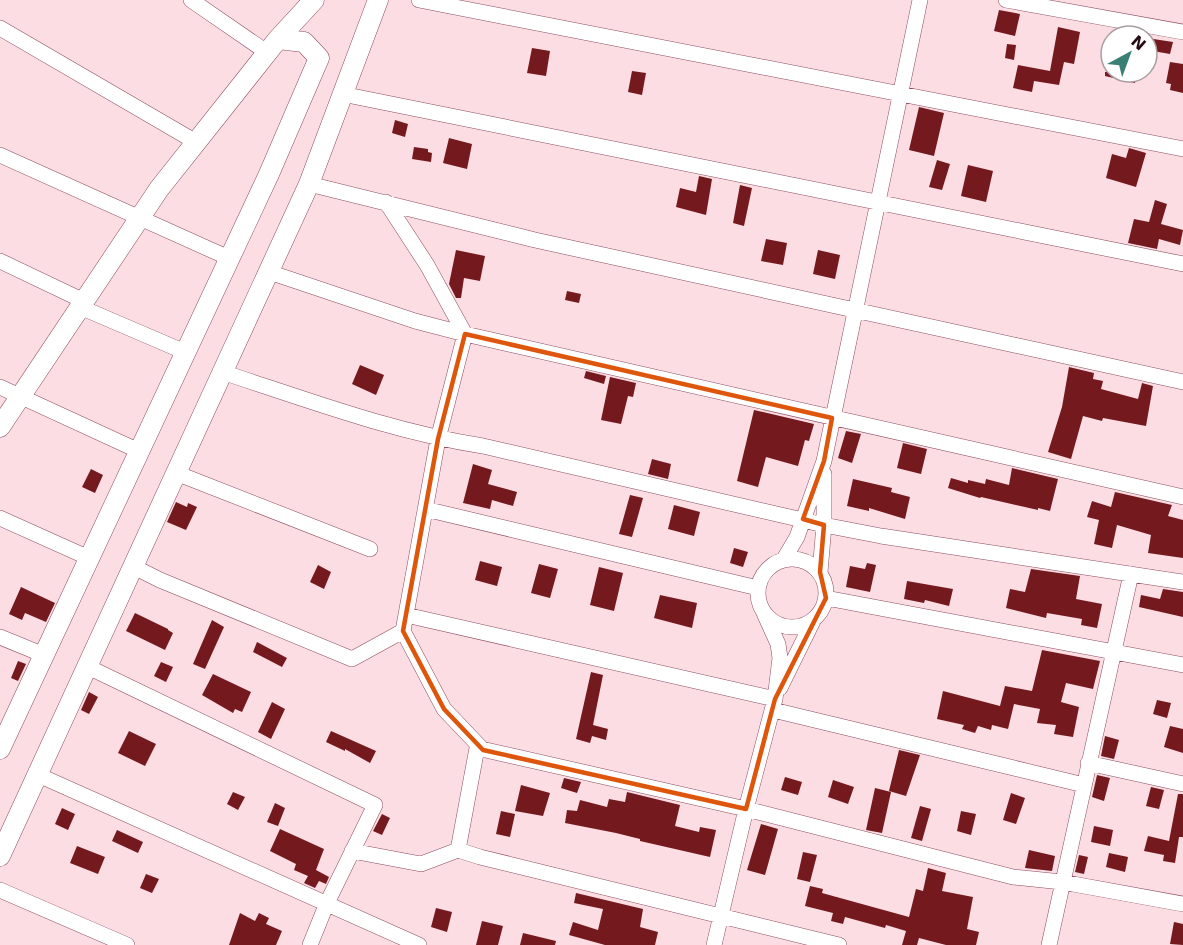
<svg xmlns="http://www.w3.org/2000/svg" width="1183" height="945" viewBox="0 0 1183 945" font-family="'DejaVu Sans',sans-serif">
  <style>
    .building { fill: #741a1e }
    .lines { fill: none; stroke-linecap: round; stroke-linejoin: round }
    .minor-casing { stroke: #8d4d5e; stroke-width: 16 }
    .major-casing { stroke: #8d4d5e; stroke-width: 21 }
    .minor { stroke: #fff; stroke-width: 15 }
    .major { stroke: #fff; stroke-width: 20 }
    .marked { fill: none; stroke: #de550c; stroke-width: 4.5; stroke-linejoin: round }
  </style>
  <rect width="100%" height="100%" fill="#fcdde4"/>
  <path class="building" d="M999,10L1020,14L1015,36L994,31Z
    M1058,27L1080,32L1074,64L1064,62L1059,85L1034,81L1032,92L1013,88L1018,65L1050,71Z
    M1147,38L1173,42L1170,54L1147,50Z
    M1007,44L1016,45L1014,60L1005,58Z
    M532,48L550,51L546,76L527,73Z
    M1170,62L1183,64V93L1170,90L1171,84L1166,83Z
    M632,71L646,73L642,95L628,92Z
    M1105,72H1137L1135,83L1105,76Z
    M919,107L944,113L934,156L909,150Z
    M395,120L408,124L405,137L392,133Z
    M449,138L472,144L467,169L443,163Z
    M414,147L428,149V152L432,153L431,162L412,159Z
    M1129,148L1146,153L1136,187L1106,178L1112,154L1126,158Z
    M937,160L950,164L942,190L929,187Z
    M968,165L993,171L986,202L961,196Z
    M699,176L712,179L706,215L676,207L680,188L696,192Z
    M740,185L752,188L744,226L733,223Z
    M1155,200L1167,204L1161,224L1183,230L1180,245L1159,239L1157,249L1128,243L1134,219L1149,222Z
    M766,239L787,243L783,265L761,261Z
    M456,250L485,256L480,281L464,278L461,298H456L449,284Z
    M818,250L840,255L835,279L813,274Z
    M567,291L581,294L579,303L565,300Z
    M360,365L384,375L376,395L352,384Z
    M1069,367L1094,373L1093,379L1103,381L1101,389L1138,399L1142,383L1153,386L1146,426L1103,418L1102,421L1083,416L1071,459L1048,452L1062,407Z
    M586,371L606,376L604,384L584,378Z
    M610,377L636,383L633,397L628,396L621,424L601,420Z
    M754,410L814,424L809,441L805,440L798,466L766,457L758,487L737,481Z
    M846,431L861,434L852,463L838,458Z
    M903,443L927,449L921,474L897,468Z
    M652,459L671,464L668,479L648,474Z
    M473,464L492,470L488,484L517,492L513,506L492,500L490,509L463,503Z
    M1012,468L1058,479L1050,511L1038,508V510L981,497L980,498L948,488L951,478L968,483V480L985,484L986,479L1009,485Z
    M91,469L103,475L95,493L82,487Z
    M853,479L892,488L891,492L910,497L905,519L869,508V511L847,506Z
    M1115,492L1172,505L1168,516L1183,520V558L1148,553L1151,535L1117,525L1112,548L1094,544L1099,520L1087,517L1092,501L1111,507Z
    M630,495L643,498L632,537L619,534Z
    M176,502L187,507L188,503L197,507L186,530L167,522Z
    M674,505L700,512L694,536L668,529Z
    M734,548L748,552L743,567L730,563Z
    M480,561L502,567L497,586L475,580Z
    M867,563L876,565L870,592L846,587L850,566L865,569Z
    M539,564L558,569L550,598L531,593Z
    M318,565L331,572L324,589L310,582Z
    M599,567L623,573L614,611L590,605Z
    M1031,569L1080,576L1076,599L1102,604L1097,628L1081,625L1082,619L1047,613L1046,618L1006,608L1010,589L1025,592Z
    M907,581L953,589L949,606L925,600L924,603L904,599Z
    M21,587L55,603L46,622L25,613L22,620L9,614Z
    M1163,589L1183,592V617L1139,607L1141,595L1160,599Z
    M660,595L697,603L692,628L654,618Z
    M135,613L168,629V630L173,633L165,650L126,631Z
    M212,620L224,627L205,669L193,664Z
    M257,642L287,658L282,667L253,652Z
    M1042,650L1100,661L1093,689L1066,683L1061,702L1079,707L1073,737L1054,734L1056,725L1037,723L1040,709L1014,704L1008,729L992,725L991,730L978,726L975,733L962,729L964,725L937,719L943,691L1000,706L1005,686L1032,691Z
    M18,661L26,664L18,681L11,678Z
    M161,662L173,667L166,682L154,676Z
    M591,672L603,675L593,725L608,729L606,740L592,736L590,743L576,739Z
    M213,674L251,692L242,712L235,709L233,713L202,695Z
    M89,692L98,697L89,714L81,710Z
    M1157,700L1171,703L1167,718L1153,714Z
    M272,702L285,709L271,739L258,732Z
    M1170,726L1183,729V753L1164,747Z
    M129,731L156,744L145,766L118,753Z
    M331,731L376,751L370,763L345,749V751L326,742Z
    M1105,736L1119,740L1114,759L1101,756Z
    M899,750L920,755L906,796L889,791Z
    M1097,775L1110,778L1104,801L1092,797Z
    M785,777L802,782L798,795L781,790Z
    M564,778L581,782L577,793L561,788Z
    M833,780L854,787L848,804L828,797Z
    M521,785L550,793L543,816L515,811Z
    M1151,787L1164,790L1159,809L1146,806Z
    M875,788L891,792L882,833L866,830Z
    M233,792L245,797L238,810L227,804Z
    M627,792L680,805L675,826L699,832L700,827L716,830L710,857L640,841V839L616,833L565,823L567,810L577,811L580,800L607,807L609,799L625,802Z
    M1011,793L1025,798L1016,824L1003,820Z
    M1178,794H1183V837H1179L1175,863L1163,861L1164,855L1144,851L1148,836L1169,841Z
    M275,803L285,808L278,826L267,822Z
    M920,806L931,809L922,841L911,838Z
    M62,808L75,814L68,830L55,824Z
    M501,811L515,814L510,837L496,834Z
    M961,811L976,814L971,835L957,831Z
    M382,814L390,818L382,835L373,831Z
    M761,824L778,829L765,875L747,870Z
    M1094,826L1113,830L1110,846L1091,842Z
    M280,829L324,849L316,870L329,877L326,884L319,881L315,888L304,883L308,876L294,870L296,864L270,851Z
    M117,830L143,842L138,853L112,841Z
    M77,846L105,857L98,874L70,863Z
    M1029,850L1055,856L1052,871L1025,868Z
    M803,852L817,855L810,882L797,879Z
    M1109,853L1128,857L1125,872L1106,867Z
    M1079,855L1088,857L1084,874L1075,872Z
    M928,868L946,873L942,891L973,897L967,929L979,932L976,945H946L919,938L917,945H902L906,931L886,925L885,928L845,917L843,924L831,921L833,913L805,906L810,886L823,889L822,893L909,917L916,889L923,891Z
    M146,874L159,879L152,893L140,888Z
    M576,893L643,909L640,927L658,932L655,945H605L569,935L573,922L598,930L603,909L574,903Z
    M436,908L452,912L447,932L431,927Z
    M240,913L255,921L259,913L269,918L266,924L282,931L276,945H229Z
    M482,921L503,926L498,945H476Z
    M1174,922L1183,924V945L1170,944Z
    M523,933L556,941L555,945H520Z"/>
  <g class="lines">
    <defs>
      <path id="minor" d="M191,0L268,53
        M419,0L1183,149
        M1006,0L1183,32
        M0,28L196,142
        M342,94L1183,264
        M0,155L229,258
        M309,184L535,240L1183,382
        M386,202L427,265L465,334L438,439L403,631L444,709L483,750
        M0,261L84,301
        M269,272L415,321L465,334L1183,497
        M80,307L185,352
        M222,372C308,400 393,432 483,446L824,525L881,536L1183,582
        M0,387L139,451
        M176,473L370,549
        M425,509L758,588
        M0,518L89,558
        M758 593a34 34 0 1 1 68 0a34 34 0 1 1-68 0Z
        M784,559L797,537L824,461L920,0
        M132,566L160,580L352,659L403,631
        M820,572L824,525V474
        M826,598L1183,665
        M406,615L775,699
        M0,637L44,655
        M86,666L375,805L327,903L310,945
        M780,688L813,621
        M773,710L1084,785
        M1088,763L1183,784
        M36,774L419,945
        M458,850L480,857L839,945
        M352,851L421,864L458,850L477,748L746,809L1013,877L1062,882L1183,904
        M0,890L127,945
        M714,945L746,809L775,699L780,658L778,644L764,613
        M1049,945L1131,574"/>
      <path id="major" d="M0,427L159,189L278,39L314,0
        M0,749L269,174L319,58L304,42L278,39
        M0,856L309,184L378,0"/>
    </defs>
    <use href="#minor" class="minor-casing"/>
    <use href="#major" class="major-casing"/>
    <use href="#minor" class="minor"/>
    <use href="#major" class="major"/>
  </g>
  <path class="marked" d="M465,334L832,418L824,461L803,519L824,525L820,572L826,598L775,699L746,809L483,750L444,709L403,631L438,439Z"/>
  <g transform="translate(1129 54) rotate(41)"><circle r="28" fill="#ffffff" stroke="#a89ea1" stroke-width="1.5"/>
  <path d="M0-4.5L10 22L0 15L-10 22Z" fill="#397f75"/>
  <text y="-9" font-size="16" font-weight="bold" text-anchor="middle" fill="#260c14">N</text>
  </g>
</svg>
